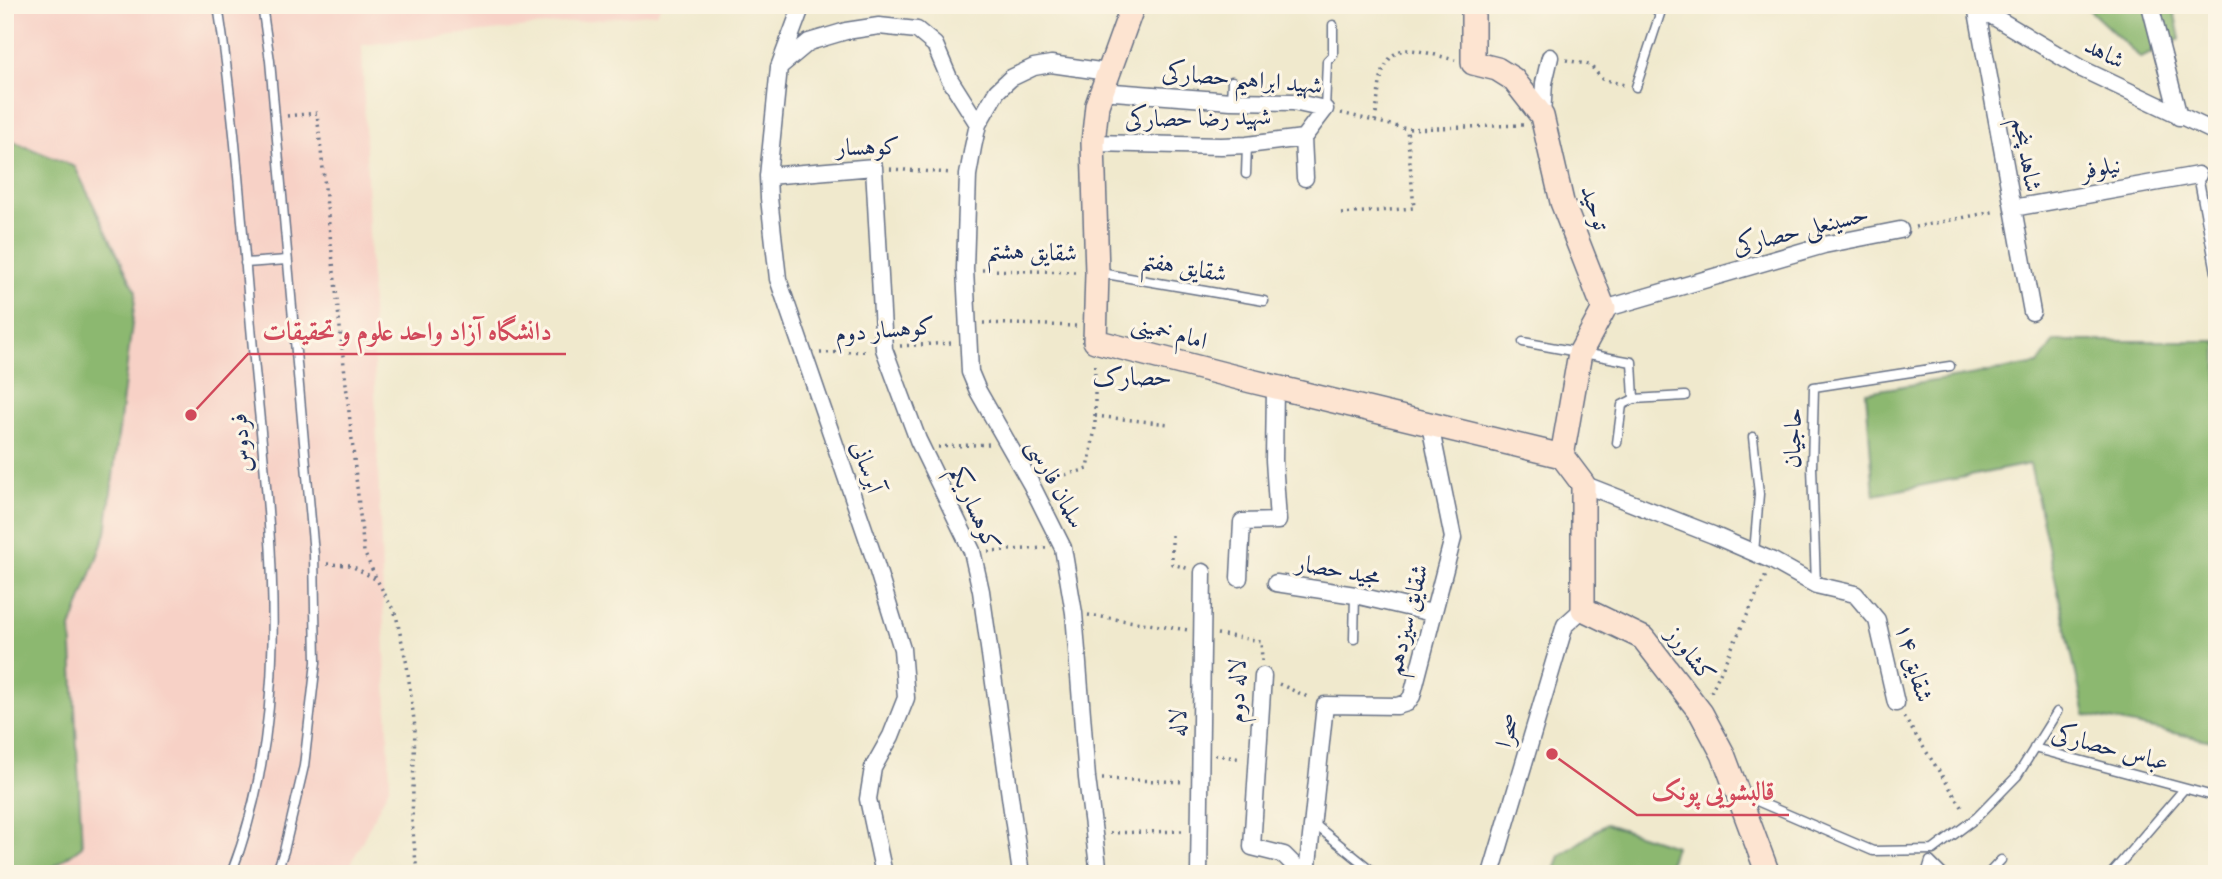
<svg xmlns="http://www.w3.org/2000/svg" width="2222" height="879" viewBox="0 0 2222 879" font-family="'IM FELL English',Amiri,serif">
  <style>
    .built { fill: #f7d1c6 }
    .forest { fill: #8cb870; stroke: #547467; stroke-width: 2 }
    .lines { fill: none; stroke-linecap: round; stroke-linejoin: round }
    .lane-casing { stroke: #667085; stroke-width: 11 }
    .street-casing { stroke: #667085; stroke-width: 19 }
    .secondary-casing { stroke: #667085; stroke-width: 26 }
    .path { stroke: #667085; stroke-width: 3.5; stroke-dasharray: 2 5; stroke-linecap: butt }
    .lane { stroke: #fff; stroke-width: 8 }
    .street { stroke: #fff; stroke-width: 16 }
    .secondary { stroke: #fde4d1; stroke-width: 23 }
    .labels { text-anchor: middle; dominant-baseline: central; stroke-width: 6; stroke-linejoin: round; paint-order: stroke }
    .street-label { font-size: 24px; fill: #1b2f5e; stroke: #fcf5e5 }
    .neighbourhood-label { font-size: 26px; fill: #1b2f5e; stroke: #fcf5e5 }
    .leader { fill: none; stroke: #d1495b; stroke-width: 2.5 }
    .callout-dot { fill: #d1495b; stroke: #fcf5e5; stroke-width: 2.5 }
    .callout-label { font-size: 26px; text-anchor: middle; font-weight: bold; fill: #d1495b; stroke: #fcf5e5; stroke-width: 6; stroke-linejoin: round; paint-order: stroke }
  </style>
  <rect width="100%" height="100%" fill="#fcf5e5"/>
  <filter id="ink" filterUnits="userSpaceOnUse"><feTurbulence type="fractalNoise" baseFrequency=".0143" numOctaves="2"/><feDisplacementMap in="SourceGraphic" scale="14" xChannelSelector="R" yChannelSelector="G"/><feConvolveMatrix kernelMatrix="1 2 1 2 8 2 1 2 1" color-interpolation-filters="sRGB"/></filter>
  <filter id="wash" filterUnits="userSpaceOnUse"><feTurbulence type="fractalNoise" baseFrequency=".00686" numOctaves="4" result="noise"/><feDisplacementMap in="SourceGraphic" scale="28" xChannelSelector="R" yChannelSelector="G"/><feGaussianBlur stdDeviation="1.57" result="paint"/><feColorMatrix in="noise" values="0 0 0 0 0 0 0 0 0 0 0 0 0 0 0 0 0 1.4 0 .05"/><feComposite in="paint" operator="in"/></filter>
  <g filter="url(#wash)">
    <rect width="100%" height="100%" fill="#f0e9cd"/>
    <path class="built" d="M5,5H661L657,13L362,45L390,785L346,874H5Z"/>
    <path class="forest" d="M2084,5H2173L2180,39L2141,58Z
      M5,138L75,167L136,292L106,533L71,628L82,846L44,874H5Z
      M2054,341H2217V742L2085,715L2030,464L1874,495L1866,392L2038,364Z
      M1606,824L1675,846L1666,874H1553L1560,856Z"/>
  </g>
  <g filter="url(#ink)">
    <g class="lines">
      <defs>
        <path id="lane" d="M218,5C235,116 242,227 252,338C268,516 298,703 231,874
          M262,5L270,61L314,554L316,662L304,766L284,851L276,874
          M1636,87L1660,14L1652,5
          M1231,101L1232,81
          M1325,109L1327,61L1333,55V25
          M1246,174L1247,145
          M2198,175L2216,272
          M245,263L287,260
          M1100,273L1264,301
          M1523,342L1632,362L1634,399L1685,396
          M1753,437L1759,494L1754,553
          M1617,443L1622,405L1634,399
          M1816,585L1812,467L1814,387L1950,366
          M1354,639L1355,595
          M2034,748L2217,797
          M1743,795L1873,851L1933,850L1976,818L2017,776L2057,712
          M1313,823L1376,874
          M1926,874L1930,861L1943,874
          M1988,874L2001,860
          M2111,874L2184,789"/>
        <path id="street" d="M802,5L779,67L768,176L769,198L778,279L873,555L902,649L906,698L891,736L873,768L868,799L884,874
          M1974,5L2080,68L2217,133
          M2150,5L2179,117
          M1976,6L2032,312
          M779,67L809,42L846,31L879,26L917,30L935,45L949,78L978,124
          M1101,91L1231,101L1293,102L1325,109L1303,138L1305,178
          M1542,116L1544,83L1550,57
          M1093,143L1221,146L1247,145L1303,138
          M768,176L874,167L884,349L918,440L972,551L981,591L1021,874
          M2013,208L2198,175
          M1604,309L1824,245L1900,230
          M1583,484L1713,535L1773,561L1816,585L1855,594L1877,620L1896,703
          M1239,578L1242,522L1278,521L1274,460L1275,387
          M1276,583L1355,595L1432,613
          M1263,676L1252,847L1284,855L1303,874
          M1099,874L1087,778L1074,613L1063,548L1031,484L978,391L970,372L965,269L968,175L973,147L978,124L997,91L1011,78L1034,67L1051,64L1107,72
          M1199,874L1203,572
          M1307,874L1325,705L1397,706L1407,703L1412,696L1453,538L1430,425
          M1491,874L1565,625L1583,609"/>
        <path id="secondary" d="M1133,5L1097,105L1093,143L1097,273L1095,341L1251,381L1562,456
          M1473,5V63L1497,69L1513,79L1542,116L1562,202L1604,309L1580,353L1562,456
          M1562,456L1583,484V609L1643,638L1701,713L1723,754L1768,874"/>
      </defs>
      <use href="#lane" class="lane-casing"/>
      <use href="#street" class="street-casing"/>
      <use href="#secondary" class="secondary-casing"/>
      <path class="path" d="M1566,60L1590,65L1602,79L1624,85
        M1341,113L1407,129L1523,125
        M287,116L317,113L364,552L377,580
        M1375,121C1379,100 1377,52 1406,50C1418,49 1442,57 1455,60
        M890,169L952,173
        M1341,214L1414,208L1407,129
        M1915,227L1997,211
        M982,270L1079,272
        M983,323L1076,326
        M900,346L951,343
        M820,353L869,351
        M1095,416L1169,424
        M938,447L989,444
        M1045,480L1088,469L1095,428V360
        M1172,535V564L1190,569
        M988,551L1046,548
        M327,564L350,565L377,580L396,615L407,665L415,728L412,821L417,874
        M1088,615L1188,630
        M1217,634L1261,641L1262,661
        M1279,684L1310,698
        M1711,692L1766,575
        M1904,717L1964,810
        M1215,755L1242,759
        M1102,779L1185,782
        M1110,833L1183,831"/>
      <use href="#lane" class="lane"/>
      <use href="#street" class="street"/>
      <use href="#secondary" class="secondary"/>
    </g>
  </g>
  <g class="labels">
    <g class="street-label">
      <text transform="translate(2104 54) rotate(27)">شاهد</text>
      <text transform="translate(1242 80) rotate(5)">شهید ابراهیم حصارکی</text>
      <text transform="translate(1198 119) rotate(-1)">شهید رضا حصارکی</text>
      <text transform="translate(868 148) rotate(-1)">کوهسار</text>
      <text transform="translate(2026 155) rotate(80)">شاهد پنجم</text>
      <text transform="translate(2101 169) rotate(-10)">نیلوفر</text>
      <text transform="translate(1594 208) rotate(71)">توحید</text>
      <text transform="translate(1801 231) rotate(-14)">حسینعلی حصارکی</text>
      <text transform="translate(1032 253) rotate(2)">شقایق هشتم</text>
      <text transform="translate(1184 268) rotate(10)">شقایق هفتم</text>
      <text transform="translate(885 331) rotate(-5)">کوهسار دوم</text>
      <text transform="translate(1169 333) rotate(15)">امام خمینی</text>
      <text transform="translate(1794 438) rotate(-89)">حاجیان</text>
      <text transform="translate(242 443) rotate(-95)">فردوس</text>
      <text transform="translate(866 467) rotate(71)">آبرسانی</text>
      <text transform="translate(1055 484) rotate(62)">سلمان فارسی</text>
      <text transform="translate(974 509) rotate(66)">کوهسار یکم</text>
      <text transform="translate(1338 571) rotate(10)">مجید حصار</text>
      <text transform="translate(1408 620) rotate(-76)">شقایق سیزدهم</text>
      <text transform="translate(1690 655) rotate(52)">کشاورز</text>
      <text transform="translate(1913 663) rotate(74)">شقایق ۱۴</text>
      <text transform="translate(1238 691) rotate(-89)">لاله دوم</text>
      <text transform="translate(1179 723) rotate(-89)">لاله</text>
      <text transform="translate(1509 731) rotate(-73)">صحرا</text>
      <text transform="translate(2110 749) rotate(15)">عباس حصارکی</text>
    </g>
    <g class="neighbourhood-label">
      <text x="1132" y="377">حصارک</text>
    </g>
  </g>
  <path class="leader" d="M191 415L248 354H566M1552 754L1637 815H1789"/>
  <g class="callout-dot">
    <circle cx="191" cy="415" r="7"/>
    <circle cx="1552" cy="754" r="7"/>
  </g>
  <g class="callout-label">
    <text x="407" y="340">دانشگاه آزاد واحد علوم و تحقیقات</text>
    <text x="1713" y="800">قالبشویی پونک</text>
  </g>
  <rect width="2222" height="879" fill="none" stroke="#fcf5e5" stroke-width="28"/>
</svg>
